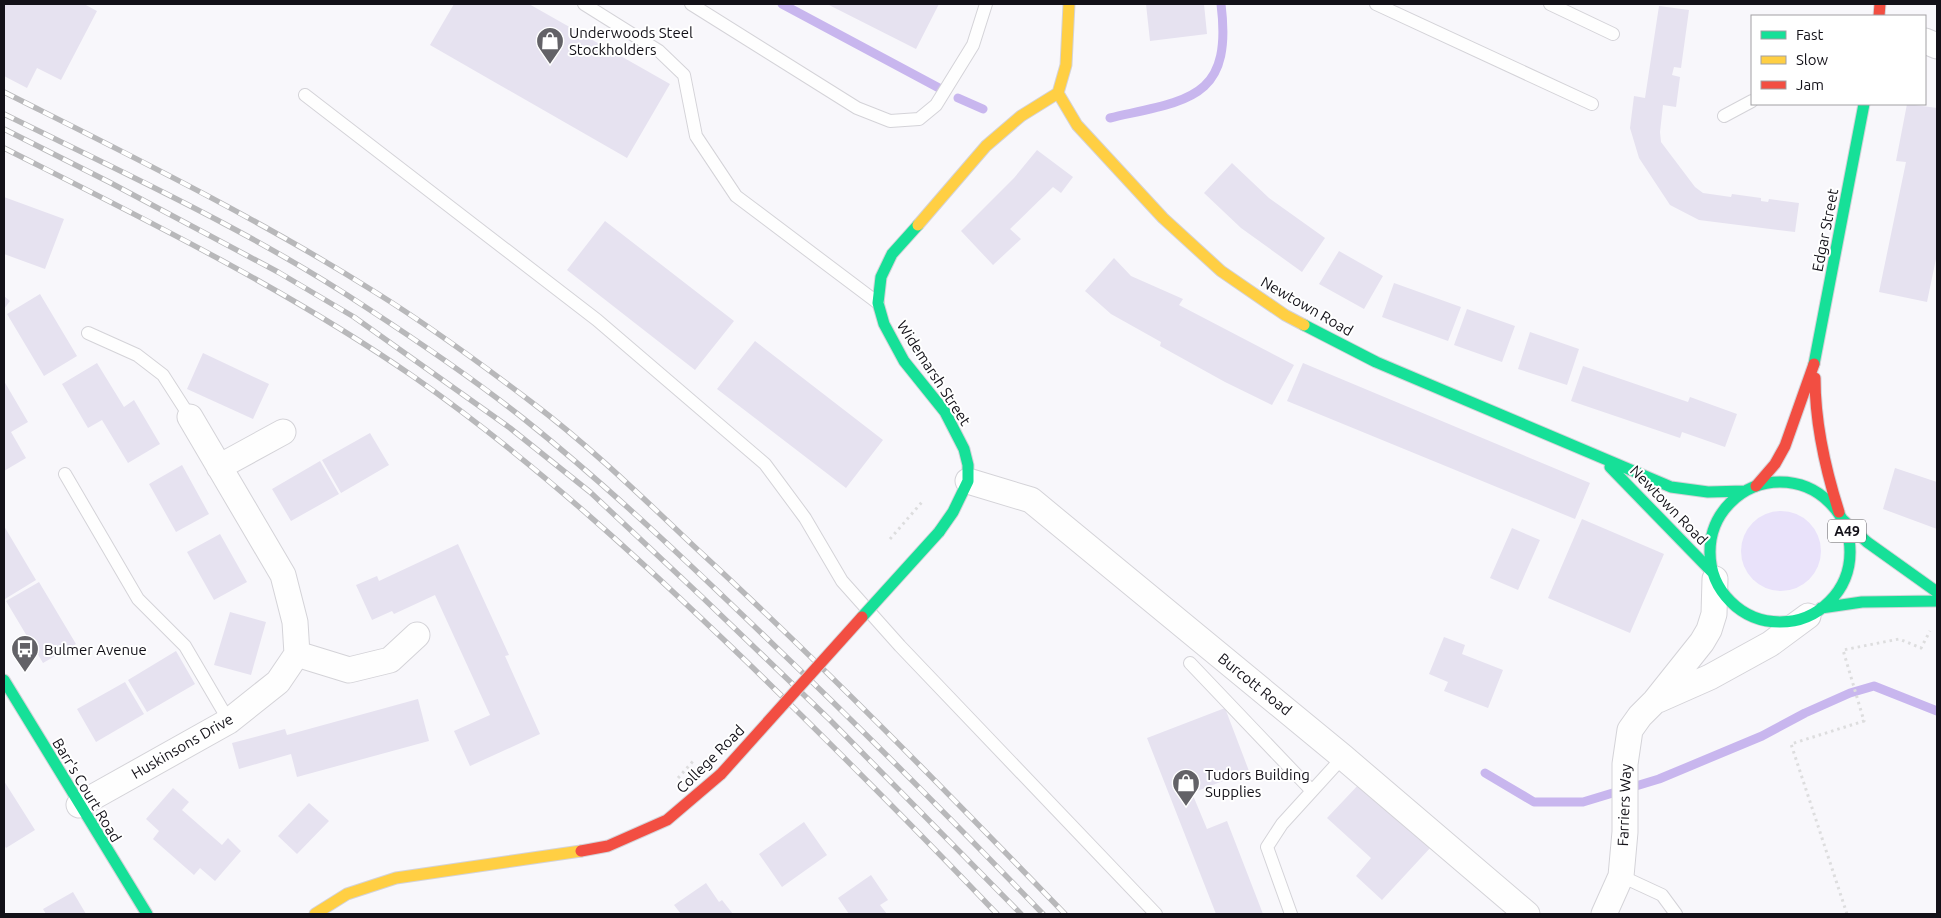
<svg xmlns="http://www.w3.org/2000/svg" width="1941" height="918" viewBox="0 0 1941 918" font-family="Ubuntu,sans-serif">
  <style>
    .green { fill: #e9e2fa }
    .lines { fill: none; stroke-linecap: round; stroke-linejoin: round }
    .stream { stroke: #c8b6ee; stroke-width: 9 }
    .building { fill: #e6e2f0 }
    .lane-casing { stroke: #d4d3d8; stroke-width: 14 }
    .street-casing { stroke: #d4d3d8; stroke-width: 27 }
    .fast-casing { stroke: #d4d3d8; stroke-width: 13 }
    .slow-casing { stroke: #d4d3d8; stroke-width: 13 }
    .jam-casing { stroke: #d4d3d8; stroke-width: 13 }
    .path { stroke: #ddddde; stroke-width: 3; stroke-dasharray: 2.5 4; stroke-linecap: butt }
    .lane { stroke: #fefefe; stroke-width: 12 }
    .street { stroke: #fefefe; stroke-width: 25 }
    .fast { stroke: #16e098; stroke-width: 11 }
    .slow { stroke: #ffcf43; stroke-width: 11 }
    .jam { stroke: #f24e42; stroke-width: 11 }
    .rail-casing { stroke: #b8b8ba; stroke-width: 5.5 }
    .rail { stroke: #fff; stroke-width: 4; stroke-dasharray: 11; stroke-linecap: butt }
    .fast-bridge-casing { stroke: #d4d3d8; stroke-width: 13; stroke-linecap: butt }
    .jam-bridge-casing { stroke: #d4d3d8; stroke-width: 13; stroke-linecap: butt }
    .path-bridge { stroke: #ddddde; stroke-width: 3; stroke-dasharray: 2.5 4; stroke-linecap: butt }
    .fast-bridge { stroke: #16e098; stroke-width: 11 }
    .jam-bridge { stroke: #f24e42; stroke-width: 11 }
    .labels { text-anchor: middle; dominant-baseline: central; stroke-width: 4; stroke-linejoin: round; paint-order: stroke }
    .shield { fill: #fff; stroke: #5a585d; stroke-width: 1 }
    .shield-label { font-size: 14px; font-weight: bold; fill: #131118 }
    .poi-label { font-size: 15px; fill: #131118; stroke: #fff; text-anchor: start }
    .street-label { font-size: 15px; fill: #131118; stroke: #fff }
  </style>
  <rect width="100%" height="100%" fill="#f8f7fb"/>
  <path class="green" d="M1741 551a40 40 0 1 1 80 0a40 40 0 1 1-80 0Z"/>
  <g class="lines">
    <path class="stream" d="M782,4L939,88
      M958,98L983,109
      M1110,118C1188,100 1233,100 1221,4
      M1485,773L1534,802H1583L1659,779L1762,736L1805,713L1850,693L1874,686L1937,711"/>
  </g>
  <path class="building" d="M4,4H84L97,11L61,80L37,68L27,88L4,76Z
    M454,4H529L670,84L627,158L430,45Z
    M827,4H939L916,49Z
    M1146,4H1204L1207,34L1150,41Z
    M1659,6L1689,10L1681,68L1674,67L1672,75L1680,77L1676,107L1663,105L1660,132L1661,142L1695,187L1703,193L1731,197L1732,194L1761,198V201L1768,202L1769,199L1799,203L1795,232L1699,220L1670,205L1639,158L1630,128L1634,96L1645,98Z
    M1907,104L1937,108V254L1927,302L1879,292L1906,162L1896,161Z
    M1037,150L1073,177L1061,193L1053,187L1010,229L1021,239L993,265L961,231L1014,178Z
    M1232,163L1269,198L1325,238L1302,272L1241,228L1204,193Z
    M4,197L64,219L45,269L4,254Z
    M605,221L734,321L695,370L567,270Z
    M1339,251L1383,276L1364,309L1319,284Z
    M1114,258L1131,276L1183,299L1179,305L1294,365L1272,405L1225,382L1160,346L1161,342L1111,314L1085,291Z
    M1394,283L1461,307L1448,341L1382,317Z
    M40,294L77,356L44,376L7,314Z
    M4,296L10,301L4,309Z
    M1467,309L1515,326L1502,362L1454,345Z
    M1530,332L1579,349L1567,385L1518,369Z
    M755,341L883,440L846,488L717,389Z
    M203,353L269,384L253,419L187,389Z
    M97,363L124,407L134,400L160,444L128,463L102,420L88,428L62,384Z
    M1303,363L1590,483L1575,519L1287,401Z
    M1583,366L1688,402L1690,397L1737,414L1725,447L1682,432L1680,438L1571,401Z
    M4,381L28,422L11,432L26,458L4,471Z
    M370,433L389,465L341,493L322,460Z
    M320,461L339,494L291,521L272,489Z
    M182,465L209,514L176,532L149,484Z
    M1895,468L1937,482V529L1883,509Z
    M1582,519L1664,554L1630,633L1548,598Z
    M4,526L36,580L5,599L4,597Z
    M1512,528L1540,540L1518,590L1490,578Z
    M220,534L247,582L214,600L187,552Z
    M458,544L509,655L505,656L540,734L470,766L454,731L490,715L435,595L394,614L392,611L372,620L356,585L377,576L379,581Z
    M39,582L76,644L43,663L6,601Z
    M230,612L266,622L251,675L214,665Z
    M1444,637L1465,645L1462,654L1503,670L1488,708L1444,691L1448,682L1429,674Z
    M176,651L195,684L147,712L128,680Z
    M125,682L144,714L96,742L77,709Z
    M418,699L429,741L297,777L291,754L239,769L232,743L285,729L287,735Z
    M1225,708L1249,771L1192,793L1207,829L1227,821L1263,914H1216L1147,738Z
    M4,781L35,830L6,848L4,845Z
    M1361,782L1431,847L1382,900L1356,876L1371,858L1327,818Z
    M173,788L189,802L182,810L222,845L228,838L241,851L215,881L200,868L194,875L153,839L159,831L146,819Z
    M309,803L329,821L297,854L278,836Z
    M804,822L827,855L782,887L759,854Z
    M871,875L888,900L880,905L887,914H849L838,898Z
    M706,883L719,902L722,900L733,914H681L674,905Z
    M73,892L86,914H46L43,909Z"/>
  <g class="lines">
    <defs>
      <path id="lane" d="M584,4L659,51L684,75L696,136L736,196L878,303
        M691,4L857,108L890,121L919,119L936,105L973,45L986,4
        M1376,4L1592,104
        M1550,4L1613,34
        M305,95L597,320L765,464L805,518L842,581L900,646L1156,914
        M1724,116L1752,101
        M88,333L137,355L163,375L190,417
        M65,474L138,599L185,646L229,721
        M1190,663L1312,791
        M1621,876L1662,895L1676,914
        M1291,914L1267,847L1282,824L1343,757"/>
      <path id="street" d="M1925,41L1937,46
        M219,467L283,432
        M968,481L1031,500L1343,757L1527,914
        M297,654L349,670L390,660L417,635
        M1658,700L1710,677L1770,644L1808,616
        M79,805L229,721L278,682L297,654L295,622L283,575L190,417
        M1604,914L1621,876L1625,832V764L1630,730L1640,716L1655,701L1702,642L1709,630L1714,614L1715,579"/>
      <path id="fast" d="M918,225L892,254L881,277L878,303L884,324L904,361L945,412L964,449L968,465V481L953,512L939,532
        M1304,325L1376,362L1671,487L1708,492L1745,491
        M1814,364L1864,104
        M1610,467L1713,573
        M1710 552a70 70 0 1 1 140 0a70 70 0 1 1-140 0Z
        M1842,519L1867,542L1937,592
        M1821,608L1862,602L1937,601
        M4,680L147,914"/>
      <path id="slow" d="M1058,93L1077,125L1163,218L1221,271L1285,315L1304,325
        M918,225L986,146L1021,116L1058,93L1066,65L1069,4
        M315,914L347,894L396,878L581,851"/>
      <path id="jam" d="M1879,16L1880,4
        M1815,378C1815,424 1825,468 1839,512
        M1756,486L1775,464L1785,446L1814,364
        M581,851L608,846L667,820L721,774"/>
    </defs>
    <use href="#lane" class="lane-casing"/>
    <use href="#street" class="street-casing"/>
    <use href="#fast" class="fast-casing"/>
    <use href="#slow" class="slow-casing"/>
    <use href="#jam" class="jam-casing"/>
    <path class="path" d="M1847,914L1791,744L1864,721L1843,650L1899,639L1921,648L1930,631"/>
    <use href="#lane" class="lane"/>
    <use href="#street" class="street"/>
    <use href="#fast" class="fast"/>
    <use href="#slow" class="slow"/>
    <use href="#jam" class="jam"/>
    <defs>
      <path id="rail" d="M4,92C129,155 256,217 375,292C428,325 480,363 530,401C590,446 644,499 698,550C825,667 945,790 1065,914
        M4,114C126,174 253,232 367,308C419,342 475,380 524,419C614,491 697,571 780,651C870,737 957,825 1043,914
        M4,129L109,182L278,272L354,317L510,428L590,492L702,597L830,720L1021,914
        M4,148C144,219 285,288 414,377C534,461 642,561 747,662C832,745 916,829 997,914"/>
    </defs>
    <use href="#rail" class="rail-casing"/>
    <use href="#rail" class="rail"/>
    <defs>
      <path id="fast-bridge" d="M862,617L939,532"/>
      <path id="jam-bridge" d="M721,774L862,617"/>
    </defs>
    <use href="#fast-bridge" class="fast-bridge-casing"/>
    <use href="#jam-bridge" class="jam-bridge-casing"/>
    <path class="path-bridge" d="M890,539L922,502
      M678,778L695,759"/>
    <use href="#fast-bridge" class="fast-bridge"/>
    <use href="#jam-bridge" class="jam-bridge"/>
  </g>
  <defs>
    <symbol id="shop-pin" viewBox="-11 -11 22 30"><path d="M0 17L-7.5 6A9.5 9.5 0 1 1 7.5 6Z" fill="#636267" stroke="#fff"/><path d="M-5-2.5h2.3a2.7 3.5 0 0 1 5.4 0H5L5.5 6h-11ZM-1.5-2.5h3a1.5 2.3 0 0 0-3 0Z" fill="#fff"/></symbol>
    <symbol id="bus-pin" viewBox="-11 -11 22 30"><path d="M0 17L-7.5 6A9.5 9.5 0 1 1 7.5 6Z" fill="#636267" stroke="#fff"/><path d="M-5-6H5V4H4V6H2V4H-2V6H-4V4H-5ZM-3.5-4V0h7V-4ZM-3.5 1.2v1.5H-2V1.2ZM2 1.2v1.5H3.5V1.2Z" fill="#fff"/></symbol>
  </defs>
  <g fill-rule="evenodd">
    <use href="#shop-pin" x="534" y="25" width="32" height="43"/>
    <use href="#bus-pin" x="9" y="633" width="32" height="43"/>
    <use href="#shop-pin" x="1170" y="767" width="32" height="43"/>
  </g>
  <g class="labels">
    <rect class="shield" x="1828" y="519.5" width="38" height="23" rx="4"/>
    <g class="shield-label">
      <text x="1847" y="531">A49</text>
    </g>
    <g class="poi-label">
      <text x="569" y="32">Underwoods Steel<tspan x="569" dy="17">Stockholders</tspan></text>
      <text x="44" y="649">Bulmer Avenue</text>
      <text x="1205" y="774">Tudors Building<tspan x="1205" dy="17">Supplies</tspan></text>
    </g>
    <g class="street-label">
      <text transform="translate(1825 230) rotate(-79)">Edgar Street</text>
      <text transform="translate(1307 306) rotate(30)">Newtown Road</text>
      <text transform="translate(934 373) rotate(57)">Widemarsh Street</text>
      <text transform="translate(1669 505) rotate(46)">Newtown Road</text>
      <text transform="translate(1255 684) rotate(39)">Burcott Road</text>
      <text transform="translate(182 746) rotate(-30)">Huskinsons Drive</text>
      <text transform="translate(710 759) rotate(-45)">College Road</text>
      <text transform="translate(87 790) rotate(59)">Barr's Court Road</text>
      <text transform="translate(1624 805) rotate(-88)">Farriers Way</text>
    </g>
  </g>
  <rect width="1941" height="918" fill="none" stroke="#131118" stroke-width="10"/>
  <rect x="1751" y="15" width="175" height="90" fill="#ffffff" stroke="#a1a0a3"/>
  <rect x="1761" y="31" width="25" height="8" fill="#16e098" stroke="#a1a0a3"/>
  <text x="1796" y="40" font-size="15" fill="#131118">Fast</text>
  <rect x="1761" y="56" width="25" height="8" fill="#ffcf43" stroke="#a1a0a3"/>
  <text x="1796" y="65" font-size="15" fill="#131118">Slow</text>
  <rect x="1761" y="81" width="25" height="8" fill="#f24e42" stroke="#a1a0a3"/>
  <text x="1796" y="90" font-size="15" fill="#131118">Jam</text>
</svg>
